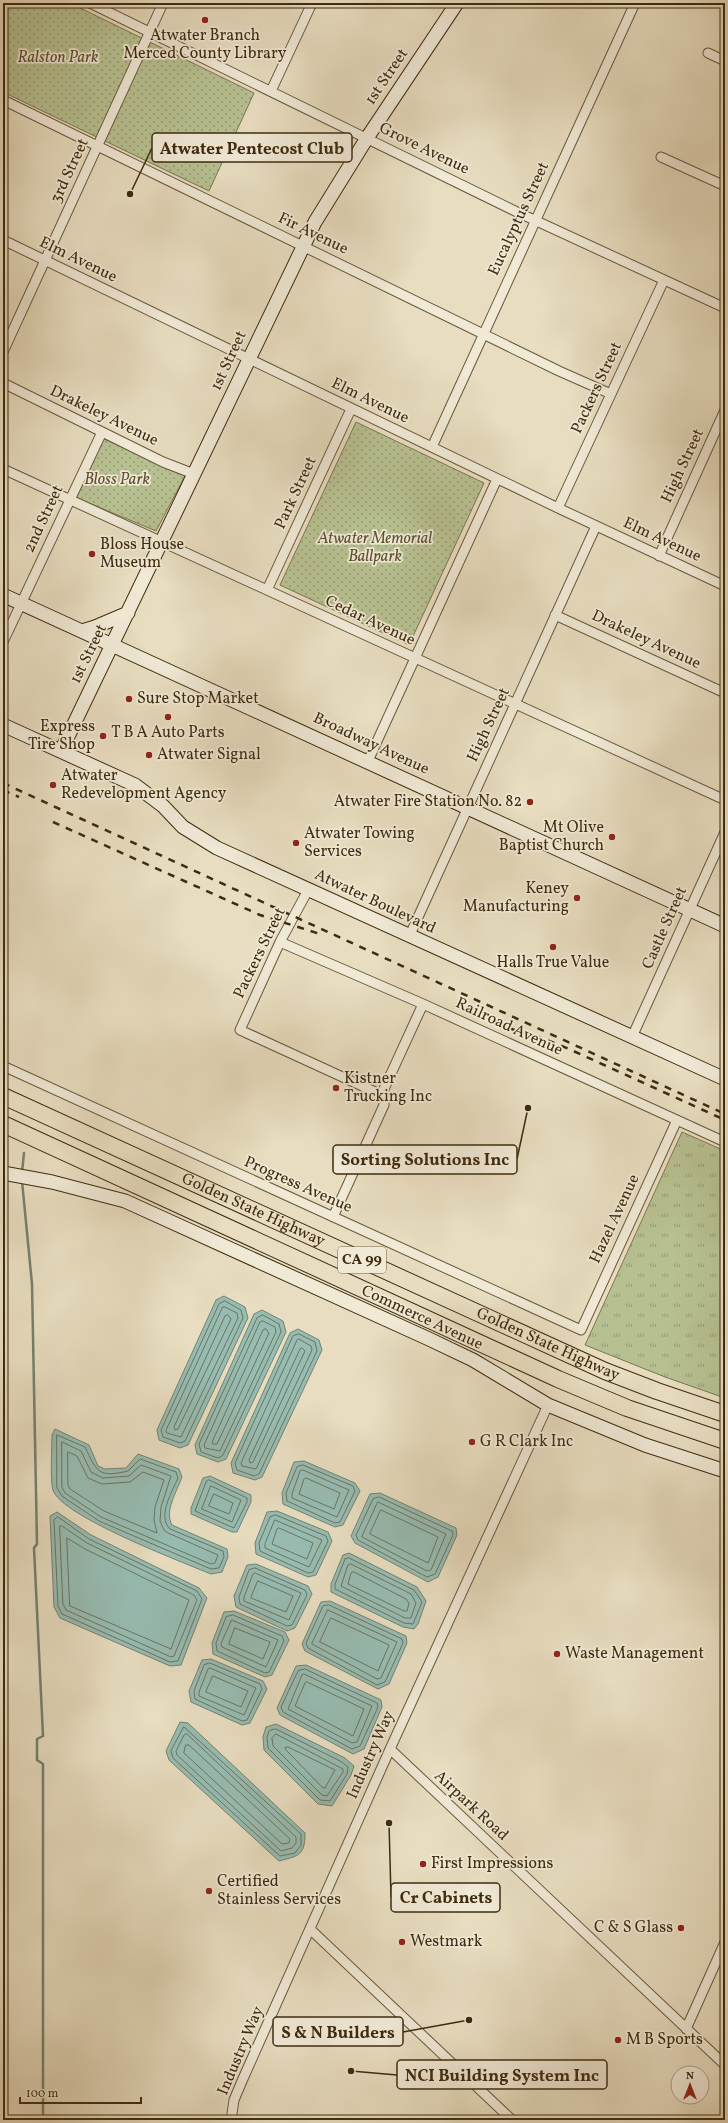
<svg xmlns="http://www.w3.org/2000/svg" width="728" height="2123" viewBox="0 0 728 2123" font-family="Vollkorn,serif">
  <style>
    .grass { fill: url(#grass-tufts); stroke: #7b7650 }
    .park { fill: url(#park-dots); stroke: #7b7650 }
    .water { fill: #97bcb2; stroke: #748270 }
    .lines { fill: none; stroke-linecap: round; stroke-linejoin: round }
    .shore { stroke: #6b7460; stroke-width: 1 }
    .stream { stroke: #748270; stroke-width: 2.5 }
    .street-casing { stroke: #69583a; stroke-width: 11 }
    .secondary-casing { stroke: #3f2b0e; stroke-width: 15 }
    .highway-casing { stroke: #3f2b0e; stroke-width: 18 }
    .street { stroke: #f0e9d6; stroke-width: 9 }
    .secondary { stroke: #f0e9d6; stroke-width: 13 }
    .highway { stroke: #e8ddc0; stroke-width: 16 }
    .rail { stroke: #3f2b0e; stroke-width: 2.5; stroke-dasharray: 7 7; stroke-linecap: butt }
    .poi-dot { fill: #8f2418; stroke: #f0e9d6; stroke-width: 1.5 }
    .labels { text-anchor: middle; dominant-baseline: central; stroke-width: 3.5; stroke-linejoin: round; paint-order: stroke }
    .shield { fill: #f0e9d6; stroke: #74644a; stroke-width: 1 }
    .shield-label { font-size: 15px; font-weight: bold; fill: #3f2b0e }
    .poi-label { font-size: 16px; fill: #3f2b0e; stroke: #f0e9d6; text-anchor: start }
    .park-label { font-size: 16px; font-style: italic; fill: #5d502f; stroke: #f0e9d6 }
    .street-label { font-size: 16px; fill: #3f2b0e; stroke: #f0e9d6 }
    .leader { fill: none; stroke: #3f2b0e; stroke-width: 1.5 }
    .callout-dot { fill: #3f2b0e; stroke: #f0e9d6; stroke-width: 1.5 }
    .callout { fill: #f0e9d6; stroke: #3f2b0e; stroke-width: 1.5 }
    .callout-label { font-size: 17px; text-anchor: middle; font-weight: bold; fill: #3f2b0e }
  </style>
  <defs>
    <pattern id="grass-tufts" width="24" height="20" patternUnits="userSpaceOnUse"><rect width="24" height="20" fill="#b7c091"/><path d="M3 7l-1-3M5 7V3M7 7l1-3M15 17l-1-3M17 17v-4M19 17l1-3" fill="none" stroke="#969c75"/></pattern>
    <pattern id="park-dots" width="8" height="8" patternUnits="userSpaceOnUse"><rect width="8" height="8" fill="#b7c091"/><path d="M2 2h.1M6 6h.1" fill="none" stroke="#969c75" stroke-width="1.8" stroke-linecap="round"/></pattern>
  </defs>
  <rect width="100%" height="100%" fill="#e8ddc0"/>
  <filter id="stains"><feTurbulence type="fractalNoise" baseFrequency=".005" numOctaves="4"/><feColorMatrix values="0 0 0 0 .2 0 0 0 0 .09 0 0 0 0 .02 0 0 0 .5 -.17"/></filter>
  <radialGradient id="worn" r=".72"><stop offset=".6" stop-color="#630" stop-opacity="0"/><stop offset="1" stop-color="#630" stop-opacity=".3"/></radialGradient>
  <path class="grass" d="M682,1132L725,1151V1398L665,1377L585,1345Z"/>
  <path class="park" d="M3,3H70L254,93L209,191L3,92Z
    M356,422L484,483L409,645L280,585Z
    M102,438L185,476L156,531L72,496Z"/>
  <path class="water" d="M224,1296L245,1307L248,1318L188,1445L180,1448L159,1440L157,1430L216,1300Z
    M262,1310L283,1321L286,1332L226,1459L218,1462L197,1454L195,1445L254,1314Z
    M298,1329L319,1340L322,1350L262,1477L255,1480L233,1473L231,1463L290,1333Z
    M55,1429L89,1445L98,1466L105,1469L126,1468L138,1454L179,1469L182,1477C177,1491 164,1511 172,1525L227,1549L228,1557L222,1572L211,1574C182,1562 61,1516 53,1490C50,1481 52,1447 52,1435Z
    M304,1461L355,1483L360,1491L343,1525L335,1527L283,1504L282,1493L294,1462Z
    M210,1476L251,1495V1502L237,1532H232L191,1514V1508L203,1478Z
    M380,1493L456,1528L457,1535L438,1577L428,1582L355,1543L351,1536L370,1494Z
    M277,1511L328,1532L332,1541L316,1575L308,1577L256,1554L255,1543L267,1512Z
    M57,1512L91,1535L199,1588L207,1598L181,1665L170,1666L60,1618L54,1607L50,1516Z
    M349,1553L417,1587L426,1601L418,1624L414,1629L403,1627L331,1592V1584L343,1555Z
    M256,1564L308,1586L312,1594L295,1628L287,1631L236,1607L234,1596L247,1565Z
    M330,1601L406,1636L407,1643L389,1684L378,1689L305,1651L302,1644L321,1602Z
    M234,1611L285,1632L289,1640L272,1675L265,1677L213,1654L212,1643L224,1612Z
    M211,1659L263,1681L267,1689L250,1723L242,1725L191,1702L189,1691L202,1660Z
    M306,1665L381,1700L382,1707L364,1749L353,1754L280,1715L277,1708L296,1666Z
    M180,1722L188,1723L305,1833C305,1855 299,1856 279,1861L169,1760L166,1751Z
    M276,1724L345,1758L354,1766L351,1775L332,1806L318,1804L264,1750L263,1737L266,1727Z"/>
  <g class="lines">
    <path class="shore" d="M225,1301L241,1310L243,1318L185,1441L180,1443L163,1437L161,1430L219,1304Z
      M223,1307H225L237,1313L238,1318L181,1437L167,1433L166,1431Z
      M228,1315L231,1319L178,1429L175,1430L174,1427L225,1316Z
      M263,1315L279,1324L281,1332L223,1455L218,1458L201,1452L199,1444L257,1318Z
      M263,1321L275,1327L276,1332L220,1451L205,1448L204,1445L260,1322Z
      M266,1329L269,1333L217,1444H213L212,1442L263,1330Z
      M299,1334L315,1342L317,1351L259,1474L254,1476L237,1470L235,1463L293,1336Z
      M299,1339L311,1346L312,1350L256,1469L242,1466L241,1463L297,1340Z
      M302,1348L305,1351L253,1462L250,1463L249,1460L300,1349Z
      M57,1435L85,1447C97,1472 98,1478 128,1471L140,1459L176,1472L178,1478C172,1492 157,1516 170,1529L223,1551L224,1557L219,1568L211,1569L99,1521L62,1496L57,1488Z
      M62,1442L81,1451L91,1472L103,1478L129,1476L141,1465L171,1476L161,1507L160,1521L164,1530L168,1533L218,1555L215,1563L211,1564L101,1517L65,1493L62,1487Z
      M68,1452L77,1456L88,1478L102,1484L130,1482L143,1472L164,1480L155,1507L154,1520L157,1533L104,1511L70,1489L68,1485Z
      M303,1465L353,1486L355,1491L340,1522L335,1523L287,1501L286,1493L297,1467Z
      M303,1470L349,1490L337,1517L292,1498V1494L300,1471Z
      M306,1478L340,1493L334,1509L299,1494L304,1479Z
      M209,1480L247,1498V1502L234,1528L195,1511L206,1482Z
      M211,1486L241,1500L232,1522L202,1509Z
      M214,1494L233,1503L229,1514L209,1506Z
      M379,1497L452,1531L453,1535L435,1574L427,1577L358,1540L356,1535L373,1499Z
      M378,1502L446,1534L431,1570L427,1571L362,1537Z
      M381,1510L438,1537L428,1563L370,1534Z
      M276,1515L326,1536L328,1541L313,1572L308,1573L260,1551L259,1543L270,1517Z
      M58,1517L89,1539L197,1591L202,1599L178,1661L170,1662L62,1614L58,1606L54,1520Z
      M275,1520L322,1540L309,1567L265,1548V1544Z
      M60,1526H62L87,1543L194,1595L197,1600L174,1656L171,1657L66,1610L63,1604Z
      M279,1528L313,1543L307,1559L272,1544L277,1529Z
      M67,1538L85,1549L189,1600L171,1649L70,1606Z
      M349,1558L414,1590L422,1602L413,1624L404,1623L335,1589V1584L345,1559Z
      M351,1564L411,1594L416,1603L411,1618H405L341,1586L348,1565Z
      M255,1568L305,1590L307,1595L292,1625L287,1626L240,1604L239,1597L249,1570Z
      M354,1572L406,1599L409,1603L407,1611H404L348,1584L351,1573Z
      M255,1573L301,1593L289,1620L244,1601V1597L253,1574Z
      M258,1581L293,1596L286,1612L251,1598Z
      M329,1605L402,1639L403,1643L385,1682L377,1685L308,1648L306,1643L323,1606Z
      M328,1610L397,1642L381,1678L377,1679L312,1644Z
      M233,1615L282,1636L284,1641L269,1672L265,1673L217,1651L216,1643L226,1617Z
      M331,1618L389,1645L378,1671L320,1642Z
      M232,1620L278,1640L266,1667L222,1647L221,1644Z
      M235,1628L270,1642L263,1659L229,1644Z
      M210,1663L260,1684L262,1689L247,1720L242,1721L195,1699L194,1691L204,1665Z
      M210,1668L256,1688L244,1715L199,1696V1692L208,1669Z
      M305,1669L377,1703L378,1707L360,1746L352,1749L283,1712L281,1707L298,1671Z
      M304,1674L372,1706L357,1742L352,1743L288,1709L302,1675Z
      M213,1676L248,1691L241,1707L206,1692Z
      M307,1682L364,1709L353,1736L295,1706L305,1683Z
      M184,1727L301,1834V1845L295,1853L280,1856L173,1758L171,1751Z
      M276,1729L342,1762L348,1767L347,1774L330,1801L320,1800L268,1748L267,1737L269,1731Z
      M187,1734L296,1837V1843L292,1848L281,1851L177,1755L176,1751L184,1735Z
      M276,1734L343,1769V1772L327,1796L322,1795L273,1746L272,1738Z
      M186,1745H189L290,1839L289,1843L282,1844L184,1753Z
      M288,1747L335,1770L325,1788H323L286,1750L285,1748Z"/>
    <path class="stream" d="M22,1172L24,1153
      M22,1181L32,1284L37,1544L34,1548L43,1736L37,1739V1760L43,1764V2120"/>
    <defs>
      <path id="street" d="M90,3L517,212L725,308
        M708,53L725,61
        M271,91L312,3
        M3,100L559,371L611,394
        M661,157L725,186
        M3,240L558,508L725,586
        M3,352L163,3
        M3,383L163,462L194,474
        M432,447L635,3
        M3,469L725,800
        M558,508L664,280
        M659,556L725,410
        M267,590L351,409
        M555,615L725,693
        M3,642L102,432
        M368,761L497,479
        M308,890L280,942L240,1030L384,1096
        M409,937L596,526
        M280,942L423,1004L725,1142
        M632,1037L725,832
        M3,1066L581,1330L677,1120
        M333,1217L384,1105V1089L423,1004
        M390,1749L725,2065
        M310,1929L512,2120
        M686,2029L725,1942
        M231,2120L234,2100L242,2081L390,1749L548,1405"/>
      <path id="secondary" d="M3,595L725,926
        M82,631L95,627L128,613
        M3,725L135,785L163,806L183,827L217,848L725,1079
        M61,751L315,222L367,138L457,3
        M3,1173L52,1182L125,1201L429,1339L473,1360L548,1405L645,1445L725,1471"/>
      <g id="highway">
        <path id="s1" d="M3,1096L605,1371L657,1391L725,1414"/>
        <path d="M3,1124L558,1379L627,1408L725,1441"/>
      </g>
    </defs>
    <use href="#street" class="street-casing"/>
    <use href="#secondary" class="secondary-casing"/>
    <use href="#highway" class="highway-casing"/>
    <use href="#street" class="street"/>
    <use href="#secondary" class="secondary"/>
    <use href="#highway" class="highway"/>
    <path class="rail" d="M3,783L725,1114
      M3,790L19,797
      M53,822L260,915L320,934
      M508,1028L547,1040L569,1049L725,1120"/>
  </g>
  <g class="poi-dot">
    <circle cx="205" cy="20" r="4"/>
    <circle cx="92" cy="554" r="4"/>
    <circle cx="129" cy="699" r="4"/>
    <circle cx="168" cy="717" r="4"/>
    <circle cx="103" cy="736" r="4"/>
    <circle cx="149" cy="755" r="4"/>
    <circle cx="53" cy="785" r="4"/>
    <circle cx="530" cy="802" r="4"/>
    <circle cx="612" cy="837" r="4"/>
    <circle cx="296" cy="843" r="4"/>
    <circle cx="577" cy="898" r="4"/>
    <circle cx="553" cy="947" r="4"/>
    <circle cx="336" cy="1088" r="4"/>
    <circle cx="472" cy="1442" r="4"/>
    <circle cx="557" cy="1654" r="4"/>
    <circle cx="423" cy="1864" r="4"/>
    <circle cx="209" cy="1891" r="4"/>
    <circle cx="681" cy="1928" r="4"/>
    <circle cx="402" cy="1942" r="4"/>
    <circle cx="618" cy="2040" r="4"/>
  </g>
  <g class="labels">
    <rect class="shield" x="338" y="1247" width="48" height="26" rx="3"/>
    <g class="shield-label">
      <text x="362" y="1260">CA 99</text>
    </g>
    <g class="poi-label">
      <text x="205" y="36" text-anchor="middle">Atwater Branch<tspan x="205" dy="18">Merced County Library</tspan></text>
      <text x="100" y="545">Bloss House<tspan x="100" dy="18">Museum</tspan></text>
      <text x="137" y="699">Sure Stop Market</text>
      <text x="95" y="727" text-anchor="end">Express<tspan x="95" dy="18">Tire Shop</tspan></text>
      <text x="168" y="733" text-anchor="middle">T B A Auto Parts</text>
      <text x="157" y="755">Atwater Signal</text>
      <text x="61" y="776">Atwater<tspan x="61" dy="18">Redevelopment Agency</tspan></text>
      <text x="522" y="802" text-anchor="end">Atwater Fire Station No. 82</text>
      <text x="604" y="828" text-anchor="end">Mt Olive<tspan x="604" dy="18">Baptist Church</tspan></text>
      <text x="304" y="834">Atwater Towing<tspan x="304" dy="18">Services</tspan></text>
      <text x="569" y="889" text-anchor="end">Keney<tspan x="569" dy="18">Manufacturing</tspan></text>
      <text x="553" y="963" text-anchor="middle">Halls True Value</text>
      <text x="344" y="1079">Kistner<tspan x="344" dy="18">Trucking Inc</tspan></text>
      <text x="480" y="1442">G R Clark Inc</text>
      <text x="565" y="1654">Waste Management</text>
      <text x="431" y="1864">First Impressions</text>
      <text x="217" y="1882">Certified<tspan x="217" dy="18">Stainless Services</tspan></text>
      <text x="673" y="1928" text-anchor="end">C &amp; S Glass</text>
      <text x="410" y="1942">Westmark</text>
      <text x="626" y="2040">M B Sports</text>
    </g>
    <g class="park-label">
      <text x="58" y="58">Ralston Park</text>
      <text x="117" y="480">Bloss Park</text>
      <text x="375" y="539">Atwater Memorial<tspan x="375" dy="18">Ballpark</tspan></text>
    </g>
    <g class="street-label">
      <text transform="translate(387 77) rotate(-56)">1st Street</text>
      <text transform="translate(424 149) rotate(26)">Grove Avenue</text>
      <text transform="translate(70 171) rotate(-65)">3rd Street</text>
      <text transform="translate(519 219) rotate(-65)">Eucalyptus Street</text>
      <text transform="translate(313 234) rotate(26)">Fir Avenue</text>
      <text transform="translate(78 260) rotate(26)">Elm Avenue</text>
      <text transform="translate(229 361) rotate(-65)">1st Street</text>
      <text transform="translate(597 388) rotate(-65)">Packers Street</text>
      <text transform="translate(370 401) rotate(26)">Elm Avenue</text>
      <text transform="translate(104 416) rotate(26)">Drakeley Avenue</text>
      <text transform="translate(683 466) rotate(-65)">High Street</text>
      <text transform="translate(296 493) rotate(-65)">Park Street</text>
      <text transform="translate(44 519) rotate(-65)">2nd Street</text>
      <text transform="translate(662 540) rotate(25)">Elm Avenue</text>
      <text transform="translate(370 621) rotate(25)">Cedar Avenue</text>
      <text transform="translate(646 640) rotate(25)">Drakeley Avenue</text>
      <text transform="translate(89 654) rotate(-64)">1st Street</text>
      <text transform="translate(489 725) rotate(-65)">High Street</text>
      <text transform="translate(371 744) rotate(25)">Broadway Avenue</text>
      <text transform="translate(375 902) rotate(25)">Atwater Boulevard</text>
      <text transform="translate(665 928) rotate(-66)">Castle Street</text>
      <text transform="translate(260 953) rotate(-64)">Packers Street</text>
      <text transform="translate(509 1027) rotate(25)">Railroad Avenue</text>
      <text transform="translate(298 1185) rotate(24)">Progress Avenue</text>
      <text stroke="none"><textPath href="#s1" startOffset="275">Golden State Highway</textPath></text>
      <text transform="translate(615 1219) rotate(-65)">Hazel Avenue</text>
      <text transform="translate(422 1318) rotate(25)">Commerce Avenue</text>
      <text stroke="none"><textPath href="#s1" startOffset="599">Golden State Highway</textPath></text>
      <text transform="translate(371 1755) rotate(-66)">Industry Way</text>
      <text transform="translate(471 1806) rotate(43)">Airpark Road</text>
      <text transform="translate(241 2051) rotate(-67)">Industry Way</text>
    </g>
  </g>
  <path class="leader" d="M130 194L152 148M528 1108L517 1159M389 1823L391 1897M469 2020L403 2032M351 2071L397 2075"/>
  <g class="callout-dot">
    <circle cx="130" cy="194" r="4"/>
    <circle cx="528" cy="1108" r="4"/>
    <circle cx="389" cy="1823" r="4"/>
    <circle cx="469" cy="2020" r="4"/>
    <circle cx="351" cy="2071" r="4"/>
  </g>
  <g class="callout">
    <rect x="152" y="133" width="200" height="29" rx="4"/>
    <rect x="333" y="1145" width="184" height="29" rx="4"/>
    <rect x="391" y="1883" width="109" height="29" rx="4"/>
    <rect x="273" y="2017" width="130" height="29" rx="4"/>
    <rect x="397" y="2060" width="210" height="29" rx="4"/>
  </g>
  <g class="callout-label">
    <text x="252" y="154">Atwater Pentecost Club</text>
    <text x="425" y="1165">Sorting Solutions Inc</text>
    <text x="446" y="1903">Cr Cabinets</text>
    <text x="338" y="2038">S &amp; N Builders</text>
    <text x="502" y="2081">NCI Building System Inc</text>
  </g>
  <rect width="728" height="2123" fill="none" stroke="#e8ddc0" stroke-width="16"/>
  <rect x="4" y="4" width="720" height="2115" fill="none" stroke="#3f2b0e" stroke-width="2"/>
  <rect x="8" y="8" width="712" height="2107" fill="none" stroke="#3f2b0e"/>
  <g transform="translate(690 2085)"><circle r="19" fill="#f0e9d6" stroke="#a99d86"/>
  <path d="M0-3L7 15L0 10L-7 15Z" fill="#8f2418"/>
  <text y="-6" font-size="11" font-weight="bold" text-anchor="middle" fill="#3f2b0e">N</text>
  </g>
  <path d="M20 2097v6h121v-6" fill="none" stroke="#3f2b0e" stroke-width="2"/>
  <text x="26" y="2097" font-size="12" fill="#3f2b0e" stroke="#f0e9d6" stroke-width="3" paint-order="stroke">100 m</text>
  <rect width="100%" height="100%" filter="url(#stains)"/>
  <rect width="100%" height="100%" fill="url(#worn)"/>
</svg>
